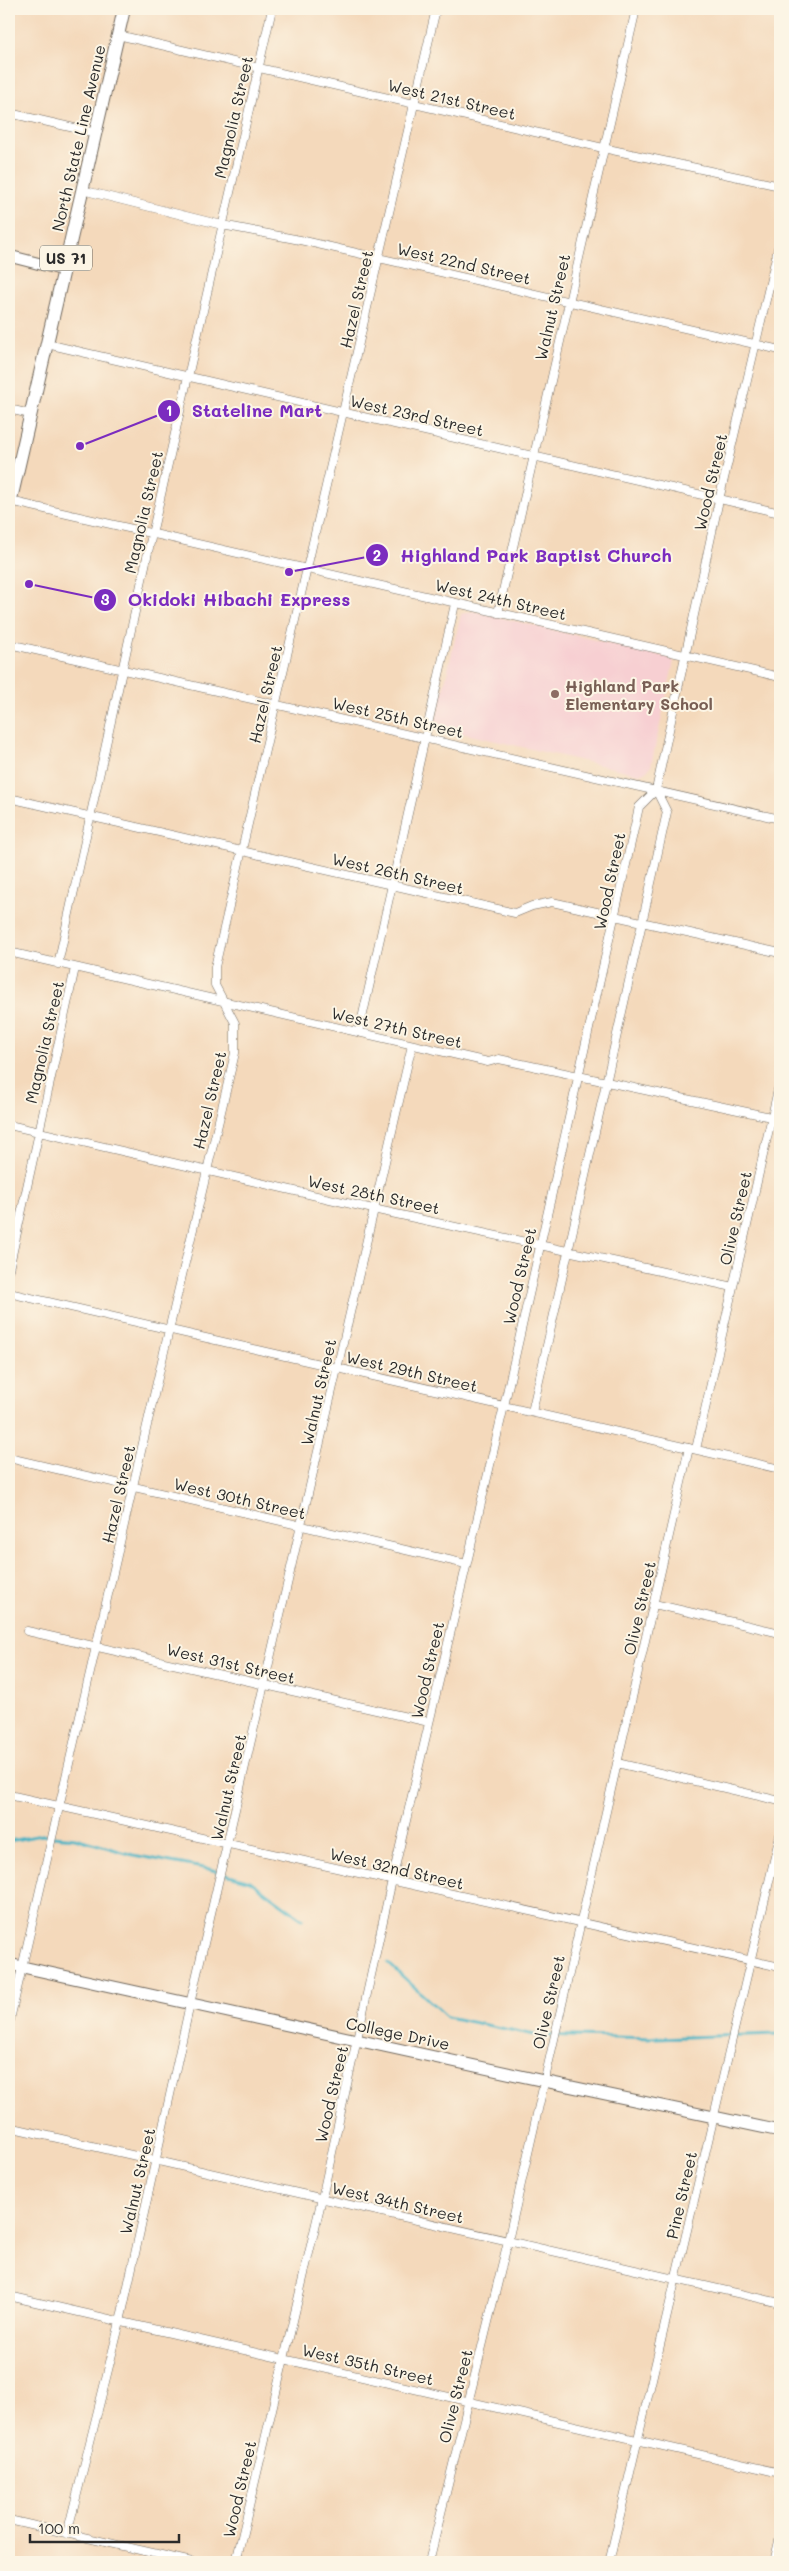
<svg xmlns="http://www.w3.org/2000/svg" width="789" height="2571" viewBox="0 0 789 2571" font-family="Mali,sans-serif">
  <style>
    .built { fill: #f7cfd2 }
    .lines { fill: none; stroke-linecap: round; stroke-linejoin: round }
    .stream { stroke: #47b3c4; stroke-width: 3 }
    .street-casing { stroke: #71685d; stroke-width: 9 }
    .secondary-casing { stroke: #71685d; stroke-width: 13 }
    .primary-casing { stroke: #71685d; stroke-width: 14 }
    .street { stroke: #fff; stroke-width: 8 }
    .secondary { stroke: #fff; stroke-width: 11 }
    .primary { stroke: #fff; stroke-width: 12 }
    .education-dot { fill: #8d6e63; stroke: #fcf5e5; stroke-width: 2 }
    .labels { text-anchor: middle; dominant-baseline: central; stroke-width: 4; stroke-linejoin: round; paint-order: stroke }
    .shield { fill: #fcf5e5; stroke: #6a6863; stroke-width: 1 }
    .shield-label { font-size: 15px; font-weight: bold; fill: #2b2b2b }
    .street-label { font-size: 16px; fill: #2b2b2b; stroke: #fcf5e5 }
    .education-label { font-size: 16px; font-weight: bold; fill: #785e54; stroke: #fcf5e5; text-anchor: start }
    .leader { fill: none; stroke: #7b2cbf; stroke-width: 2 }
    .callout-dot { fill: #7b2cbf; stroke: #fcf5e5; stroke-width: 2 }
    .mark-label { font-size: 15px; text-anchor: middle; font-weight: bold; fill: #fff }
    .callout-label { font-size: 18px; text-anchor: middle; font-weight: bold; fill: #7b2cbf; stroke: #fcf5e5; stroke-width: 4; stroke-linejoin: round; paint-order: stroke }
  </style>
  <rect width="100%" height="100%" fill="#fcf5e5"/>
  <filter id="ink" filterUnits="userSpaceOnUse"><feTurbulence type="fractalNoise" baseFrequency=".02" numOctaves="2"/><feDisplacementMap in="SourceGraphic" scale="10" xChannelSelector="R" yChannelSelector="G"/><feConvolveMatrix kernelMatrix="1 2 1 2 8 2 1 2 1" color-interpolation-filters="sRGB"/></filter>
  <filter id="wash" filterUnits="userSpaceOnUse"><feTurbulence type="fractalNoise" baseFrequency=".0096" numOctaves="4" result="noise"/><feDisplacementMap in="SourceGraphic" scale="20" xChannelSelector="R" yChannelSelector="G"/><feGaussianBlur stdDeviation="1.12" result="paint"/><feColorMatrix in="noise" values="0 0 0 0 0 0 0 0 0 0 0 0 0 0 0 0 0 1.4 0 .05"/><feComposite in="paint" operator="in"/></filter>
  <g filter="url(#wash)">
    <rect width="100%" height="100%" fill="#f4d9bb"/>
    <path class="built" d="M473,611L667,657L674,661L651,766L647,771L639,774L440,728L436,720L461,614Z"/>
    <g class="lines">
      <path class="stream" d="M9,1841L42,1835L75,1838L133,1855L209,1869L250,1881L302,1919
        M388,1963L447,2017L535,2035L655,2038L780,2034"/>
    </g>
  </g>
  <g filter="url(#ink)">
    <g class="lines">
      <defs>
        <path id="street" d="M118,35L603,148L780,186
          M9,113L96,133
          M82,190L222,225L300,240L780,350
          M47,344L780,513
          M9,409L30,414
          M10,501L780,677
          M498,613L636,9
          M9,644L780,819
          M9,798L515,913L532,906L552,902L780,953
          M9,952L488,1062L499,1059L780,1119
          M58,964L152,534L272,9
          M359,1032L455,604
          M9,1125L373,1209L733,1287
          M9,1269L75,968
          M9,1293L780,1469
          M532,1412L667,812L656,790
          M696,1449L780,1081
          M9,1458L466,1564
          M654,1604L780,1633
          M27,1631L429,1722
          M617,1763L780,1801
          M9,1795L780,1967
          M9,2024L169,1330L235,1053V1023L215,985V967L436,9
          M9,2127L780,2303
          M9,2296L780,2473
          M9,2520L192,2562
          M67,2534L120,2322L190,2004L412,1045
          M236,2562L322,2198L392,1880L504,1406L639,807L656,790L719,500L780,240
          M429,2562L508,2241L689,1448
          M609,2562L780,1835
          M774,2562L780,2537"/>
        <path id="secondary" d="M9,256L64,270
          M9,1964L544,2081L780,2131"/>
        <path id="primary" d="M9,508L124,9"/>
      </defs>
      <use href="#street" class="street-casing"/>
      <use href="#secondary" class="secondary-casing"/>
      <use href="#primary" class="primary-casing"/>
      <use href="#street" class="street"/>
      <use href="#secondary" class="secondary"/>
      <use href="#primary" class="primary"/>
    </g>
  </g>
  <circle class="education-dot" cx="555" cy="694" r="5"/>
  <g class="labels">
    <rect class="shield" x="40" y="245.5" width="52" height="25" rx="4"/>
    <g class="shield-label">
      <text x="66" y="258">US 71</text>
    </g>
    <g class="street-label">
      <text transform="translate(452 99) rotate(13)">West 21st Street</text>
      <text transform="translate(233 117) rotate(-77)">Magnolia Street</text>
      <text transform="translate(78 138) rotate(-77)">North State Line Avenue</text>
      <text transform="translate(464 263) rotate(13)">West 22nd Street</text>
      <text transform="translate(356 299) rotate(-77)">Hazel Street</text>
      <text transform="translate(552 307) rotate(-77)">Walnut Street</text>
      <text transform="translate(417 415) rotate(13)">West 23rd Street</text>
      <text transform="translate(710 482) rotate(-77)">Wood Street</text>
      <text transform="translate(143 512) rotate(-77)">Magnolia Street</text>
      <text transform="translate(501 599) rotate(13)">West 24th Street</text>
      <text transform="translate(265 694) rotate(-77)">Hazel Street</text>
      <text transform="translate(398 717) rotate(13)">West 25th Street</text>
      <text transform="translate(398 873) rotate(13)">West 26th Street</text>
      <text transform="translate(609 881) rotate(-78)">Wood Street</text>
      <text transform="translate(397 1027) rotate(13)">West 27th Street</text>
      <text transform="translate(44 1042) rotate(-77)">Magnolia Street</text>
      <text transform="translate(209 1100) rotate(-77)">Hazel Street</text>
      <text transform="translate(374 1194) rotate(12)">West 28th Street</text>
      <text transform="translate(735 1218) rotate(-77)">Olive Street</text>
      <text transform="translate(519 1276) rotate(-77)">Wood Street</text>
      <text transform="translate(412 1371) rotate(13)">West 29th Street</text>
      <text transform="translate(318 1392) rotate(-77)">Walnut Street</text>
      <text transform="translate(118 1494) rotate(-77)">Hazel Street</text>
      <text transform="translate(240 1498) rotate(13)">West 30th Street</text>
      <text transform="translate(639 1608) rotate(-77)">Olive Street</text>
      <text transform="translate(231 1663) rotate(13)">West 31st Street</text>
      <text transform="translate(427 1670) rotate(-77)">Wood Street</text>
      <text transform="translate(228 1787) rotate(-77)">Walnut Street</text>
      <text transform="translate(397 1868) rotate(13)">West 32nd Street</text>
      <text transform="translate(548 2002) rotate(-77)">Olive Street</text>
      <text transform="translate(398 2033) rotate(12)">College Drive</text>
      <text transform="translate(331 2094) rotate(-77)">Wood Street</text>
      <text transform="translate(137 2181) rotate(-77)">Walnut Street</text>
      <text transform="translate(681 2195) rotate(-77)">Pine Street</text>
      <text transform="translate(398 2202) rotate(13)">West 34th Street</text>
      <text transform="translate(368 2364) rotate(13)">West 35th Street</text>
      <text transform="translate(455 2396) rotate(-76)">Olive Street</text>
      <text transform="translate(239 2489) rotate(-77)">Wood Street</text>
    </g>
    <g class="education-label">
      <text x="565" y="685">Highland Park<tspan x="565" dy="18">Elementary School</tspan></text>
    </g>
  </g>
  <path class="leader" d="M80 446L169 411M289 572L377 555M29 584L105 600"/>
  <g class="callout-dot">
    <circle cx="80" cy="446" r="5"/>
    <circle cx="289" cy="572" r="5"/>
    <circle cx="29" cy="584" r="5"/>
    <circle cx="169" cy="411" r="12"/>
    <circle cx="377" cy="555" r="12"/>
    <circle cx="105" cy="600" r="12"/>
  </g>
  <g class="mark-label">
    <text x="169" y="416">1</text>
    <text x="377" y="561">2</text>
    <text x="105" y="605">3</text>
  </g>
  <g class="callout-label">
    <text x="257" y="417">Stateline Mart</text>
    <text x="536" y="562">Highland Park Baptist Church</text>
    <text x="239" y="606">Okidoki Hibachi Express</text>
  </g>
  <rect width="789" height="2571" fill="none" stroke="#fcf5e5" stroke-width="30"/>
  <path d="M30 2534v8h149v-8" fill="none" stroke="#2b2b2b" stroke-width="2.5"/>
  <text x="38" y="2534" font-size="15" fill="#2b2b2b" stroke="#fcf5e5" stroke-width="4" paint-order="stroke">100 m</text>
</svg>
